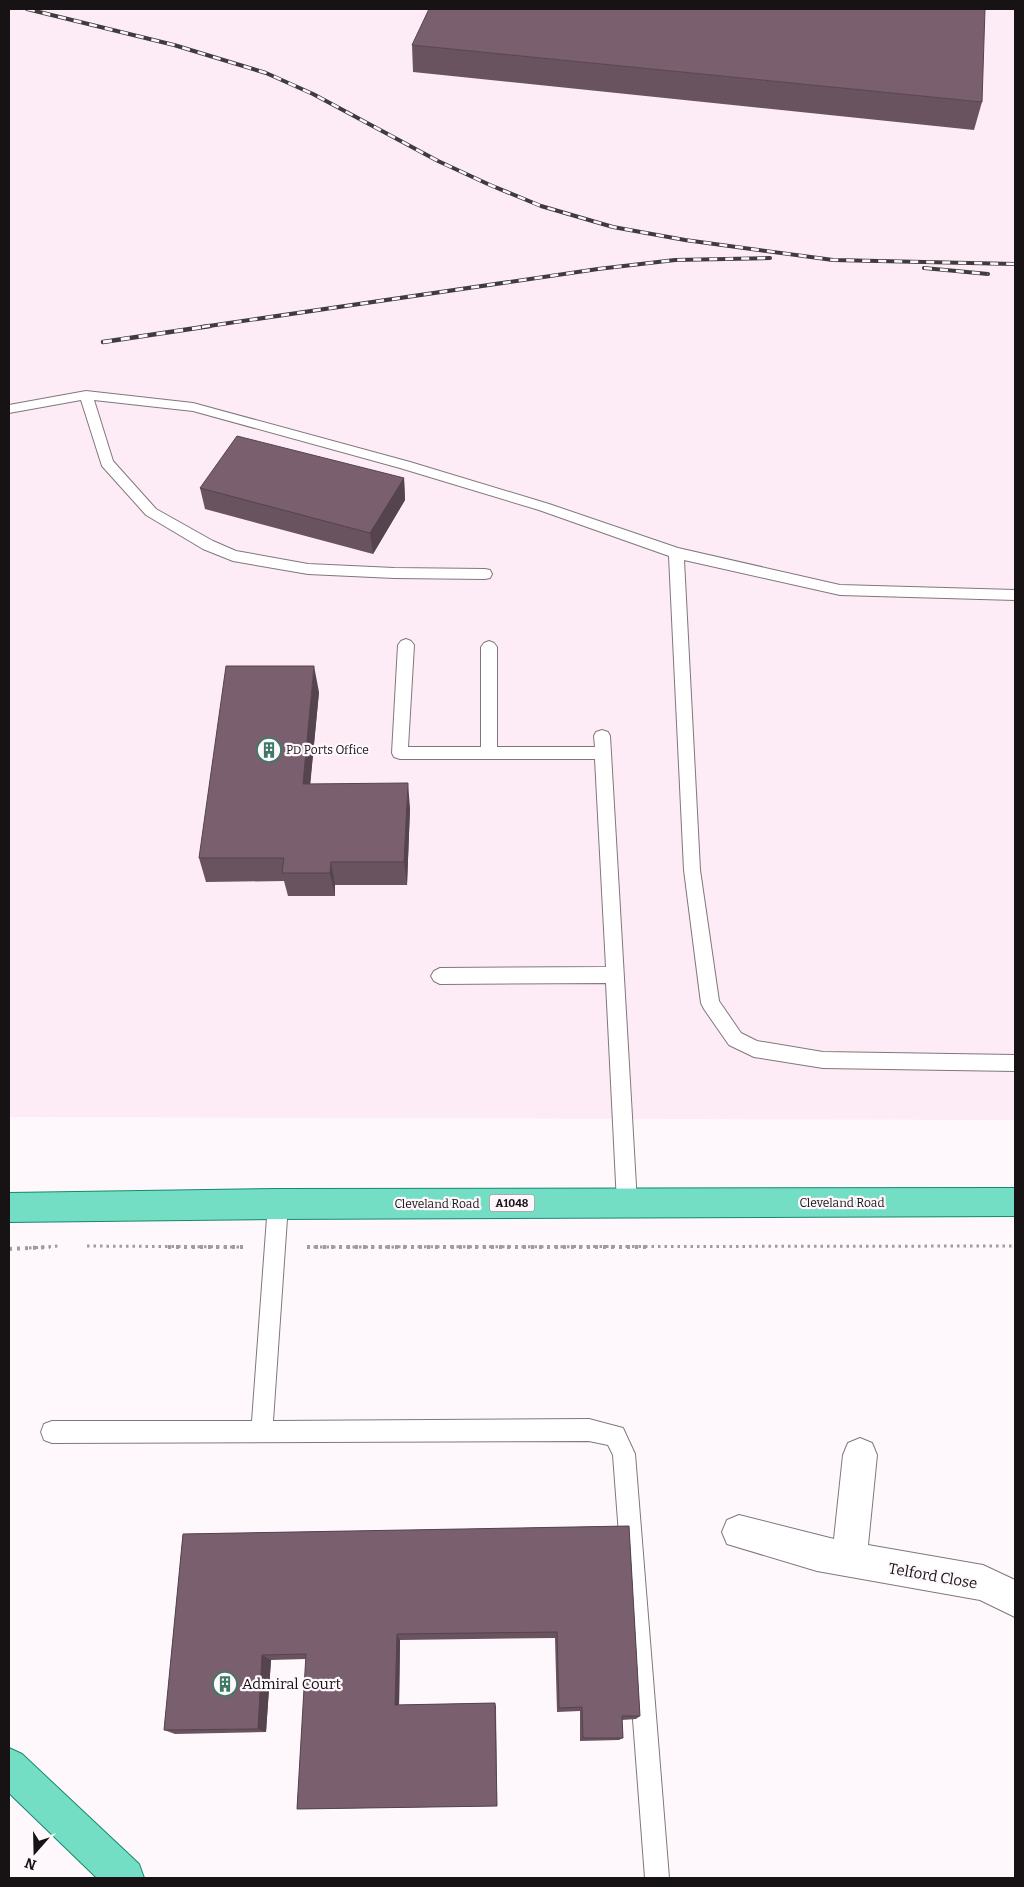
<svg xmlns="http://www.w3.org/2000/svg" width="1024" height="1887" viewBox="0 0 1024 1887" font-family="Bitter,serif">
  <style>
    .built { fill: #fdecf6 }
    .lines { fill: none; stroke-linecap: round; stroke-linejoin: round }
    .service-casing { stroke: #80777c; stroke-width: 2 }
    .minor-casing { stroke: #80777c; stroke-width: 2 }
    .primary-casing { stroke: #16896d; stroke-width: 2 }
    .path-far1 { stroke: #a19b9f; stroke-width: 3; stroke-dasharray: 2.5 4; stroke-linecap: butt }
    .path { stroke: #a19b9f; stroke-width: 4; stroke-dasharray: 3 5; stroke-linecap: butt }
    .service { fill: #fff; fill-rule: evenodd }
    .minor { fill: #fff; fill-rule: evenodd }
    .primary { fill: #73dec4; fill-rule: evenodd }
    .rail-far1-casing { stroke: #403c3e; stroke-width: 4 }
    .rail-casing { stroke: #403c3e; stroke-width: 4.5 }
    .rail-far1 { stroke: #fef8fc; stroke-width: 2.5; stroke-dasharray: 8; stroke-linecap: butt }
    .rail { stroke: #fef8fc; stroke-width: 3; stroke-dasharray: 9; stroke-linecap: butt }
    .wall { fill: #69535f }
    .shaded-wall { fill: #55434e }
    .building { fill: #7a606f; stroke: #55434e }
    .labels { text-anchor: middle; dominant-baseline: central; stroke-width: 4.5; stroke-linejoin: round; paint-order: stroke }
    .shield { fill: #fef8fc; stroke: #5c585a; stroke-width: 1 }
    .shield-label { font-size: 11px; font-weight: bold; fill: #171315 }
    .poi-label { font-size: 12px; fill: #171315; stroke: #fef8fc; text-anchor: start }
    .street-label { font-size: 12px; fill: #171315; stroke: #fef8fc }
    .near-street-label { font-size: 15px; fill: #171315; stroke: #fef8fc }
    .near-poi-label { font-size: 15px; fill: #171315; stroke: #fef8fc; text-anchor: start }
  </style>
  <rect width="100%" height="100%" fill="#fef8fc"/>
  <path class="built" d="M9,9H1015V1120L9,1117Z"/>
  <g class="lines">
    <defs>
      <path id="service" d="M86,391L193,403L410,462L549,504L678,548L840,585L1015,590V600L840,595L684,560L700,870L719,1001L741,1033L757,1041L823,1052L1015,1055V1071L823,1068L754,1057L729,1045L704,1009L701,1003L684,870L669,556L539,510L400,468L193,411L94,400L113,461L156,509L213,541L236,551L308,564L394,568L485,569L490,570L492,574L490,578L485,579L394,578L308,574L233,561L203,549L146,515L102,466L81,400L9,413V405Z
        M406,639L411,641L414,645L408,747H481V647L484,643L489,641L494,643L497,647V747H595L594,736L596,732L602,730L608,732L610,736L637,1203L634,1210L627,1212L620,1210L617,1203L606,983L440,984L434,981L431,976L434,971L440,968L606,967L595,759H400L394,757L392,753L398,645L401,641Z
        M278,1195L285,1197L288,1204L273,1421L589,1419L623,1428L635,1454L669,1878H645L613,1455L608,1445L589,1441L52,1443L44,1440L41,1432L44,1424L52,1421H252L268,1204L271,1197Z"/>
      <path id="minor" d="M860,1438L872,1443L877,1455L868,1545L983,1565L1015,1580V1617L980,1600L817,1571L727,1544L722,1532L727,1520L739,1515L834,1539L843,1455L848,1443Z"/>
      <path id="primary" d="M1015,1188V1216L278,1219L9,1222V1193L278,1189Z
        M9,1748L22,1754L139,1864L144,1878H97L9,1793Z"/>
    </defs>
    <use href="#service" class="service-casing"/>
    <use href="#minor" class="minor-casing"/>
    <use href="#primary" class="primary-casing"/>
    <path class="path-far1" d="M87,1246L243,1247
      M307,1247L1015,1246
      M29,1248L58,1246"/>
    <path class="path" d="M168,1247H243
      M307,1247H649
      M9,1249L50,1247"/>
    <use href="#service" class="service"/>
    <use href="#minor" class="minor"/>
    <use href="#primary" class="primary"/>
    <defs>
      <path id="rail-far1" d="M27,9L174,45L266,73L313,94L438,161L490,185L541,206L613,227L685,240L833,260L1015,264
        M924,268L988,274
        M202,327L598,269L675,260L770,258"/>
      <path id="rail" d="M103,342L210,326"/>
    </defs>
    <use href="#rail-far1" class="rail-far1-casing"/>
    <use href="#rail" class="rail-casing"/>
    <use href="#rail-far1" class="rail-far1"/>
    <use href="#rail" class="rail"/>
  </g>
  <path class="wall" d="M412,45L982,102L974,130L413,72Z
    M404,478L405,500L373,554L205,509L200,488Z
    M319,692L310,784L410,808L407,885H335V896H288L284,881L206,882L199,858Z
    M629,1526L640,1716L636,1719L622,1720L623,1738L619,1740L580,1741V1711L557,1712L555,1638L400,1640L399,1705L495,1703L497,1806L297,1809L306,1659L271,1660L266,1732L175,1734L164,1730L183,1534Z"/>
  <path class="shaded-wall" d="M404,478L405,500L373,554L370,533Z
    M314,666L319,692L308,808L303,784Z
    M408,783L410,808L407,885L404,862Z
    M331,862L335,885V896L330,873Z
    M397,1634L400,1640L399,1709L395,1705Z
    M262,1655L271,1660L266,1732L258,1729Z
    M495,1703L496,1707L497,1806Z"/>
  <path class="building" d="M429,9H985L982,102L412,45Z
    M237,436L404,478L370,533L200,488Z
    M226,666H314L303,784L408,783L404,862H331L330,873H282L284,858H199Z
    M629,1526L640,1716H622L623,1738H583L582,1707L559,1708L557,1632L397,1634L395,1705L495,1703L497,1806L297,1809L306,1654L262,1655L258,1729L164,1730L183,1534Z"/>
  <defs>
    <symbol id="building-ring" viewBox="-11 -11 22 22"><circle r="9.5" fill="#fef8fc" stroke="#3d7a66" stroke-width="1.5"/><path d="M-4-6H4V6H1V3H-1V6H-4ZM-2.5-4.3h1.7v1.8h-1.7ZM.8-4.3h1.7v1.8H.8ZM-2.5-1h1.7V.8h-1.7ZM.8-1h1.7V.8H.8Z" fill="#3d7a66"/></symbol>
  </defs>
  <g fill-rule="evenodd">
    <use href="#building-ring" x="255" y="736" width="28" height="28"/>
    <use href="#building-ring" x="211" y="1670" width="28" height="28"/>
  </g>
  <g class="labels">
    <rect class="shield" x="489.5" y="1194.5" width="45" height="17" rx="4"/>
    <g class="shield-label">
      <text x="512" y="1203">A1048</text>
    </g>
    <g class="poi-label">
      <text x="286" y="750">PD Ports Office</text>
    </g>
    <g class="street-label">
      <text x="842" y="1203">Cleveland Road</text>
      <text x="437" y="1204">Cleveland Road</text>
    </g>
    <g class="near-street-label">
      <text transform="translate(933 1576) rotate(10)">Telford Close</text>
    </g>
    <g class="near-poi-label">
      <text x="242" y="1684">Admiral Court</text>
    </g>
  </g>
  <rect width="1024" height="1887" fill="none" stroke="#171315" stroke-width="20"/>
  <g transform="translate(35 1852) rotate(200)" stroke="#fef8fc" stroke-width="4" paint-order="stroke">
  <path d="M0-4L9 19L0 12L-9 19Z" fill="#171315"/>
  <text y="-8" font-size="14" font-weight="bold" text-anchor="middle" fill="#171315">N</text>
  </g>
</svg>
